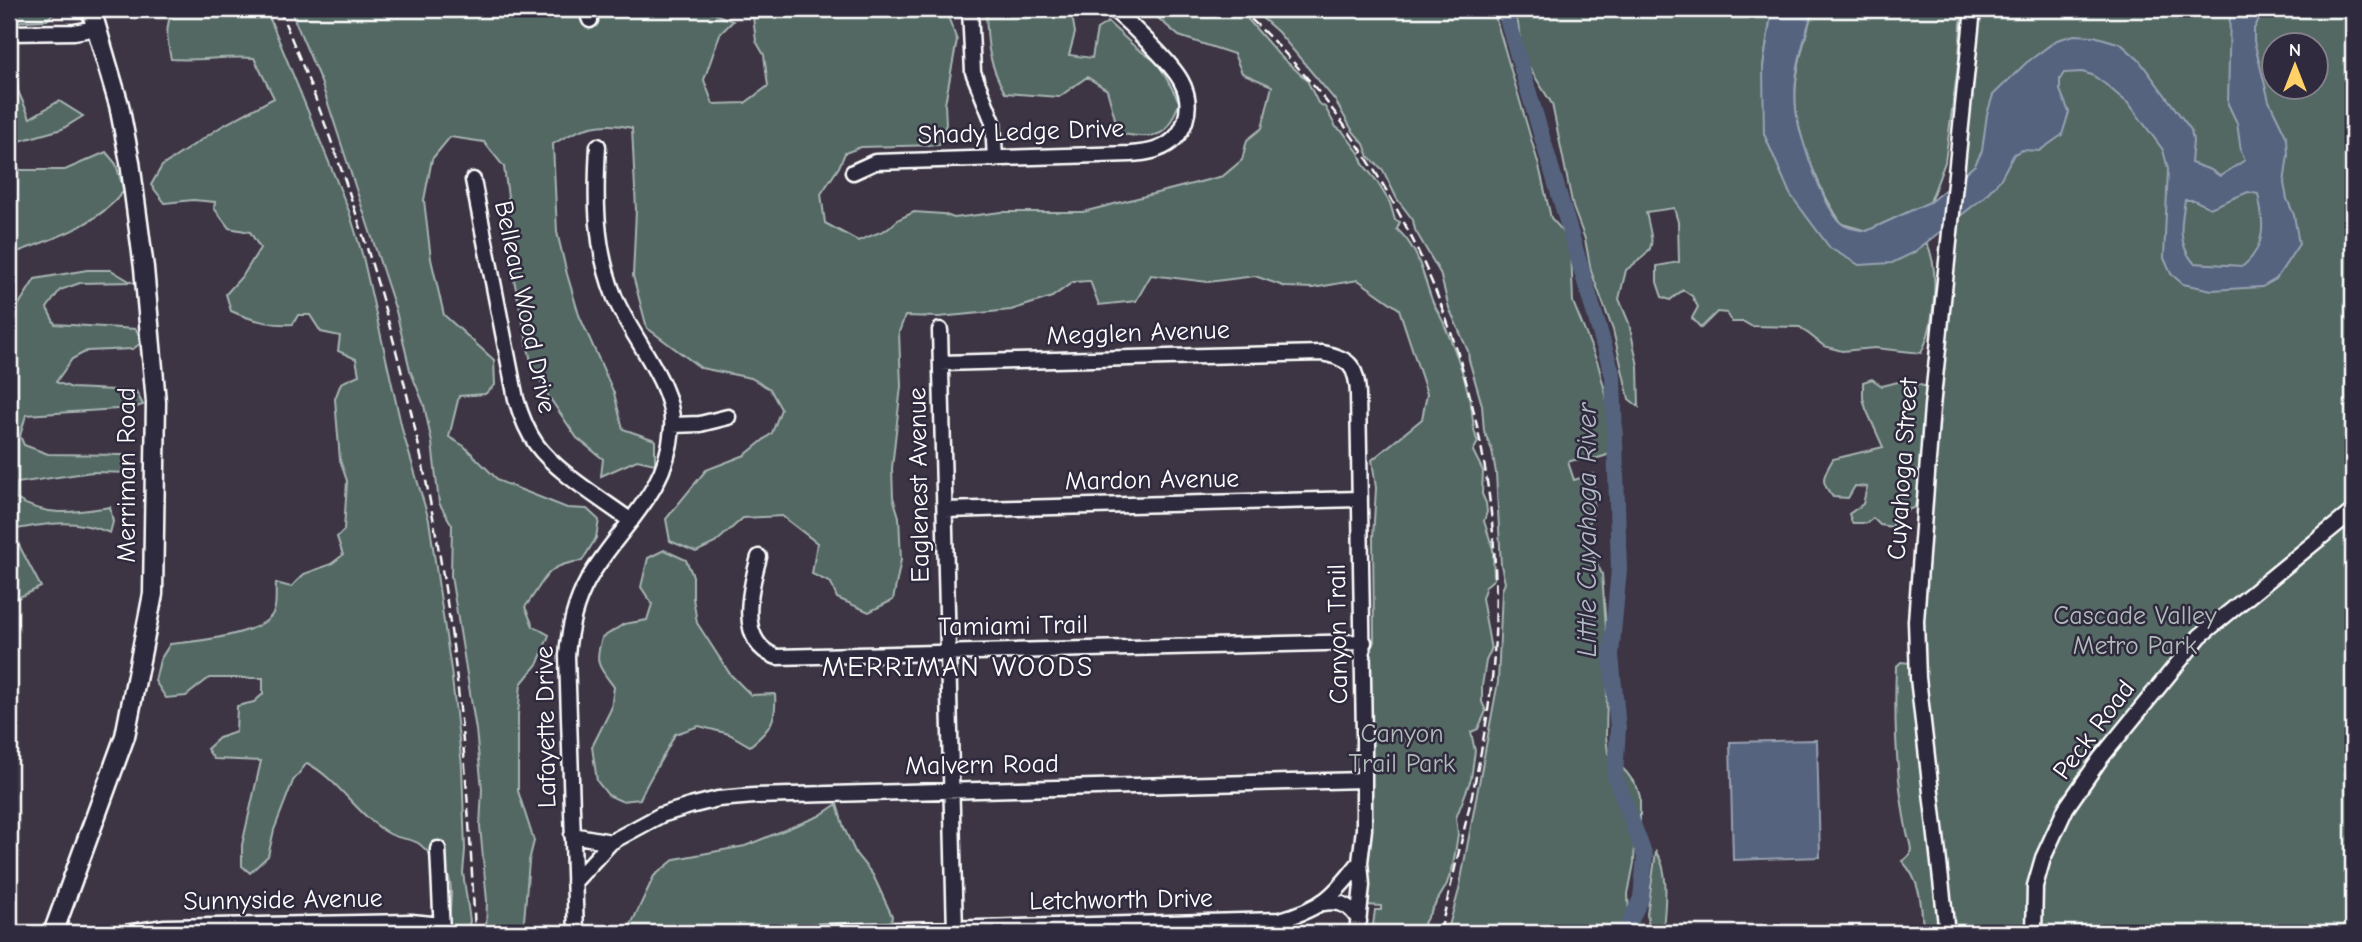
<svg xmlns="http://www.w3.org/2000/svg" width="2362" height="942" viewBox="0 0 2362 942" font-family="'Comic Neue',sans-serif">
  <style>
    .green { fill: #526864; stroke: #a8b4b2; stroke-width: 2; fill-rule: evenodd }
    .water { fill: #54637e; stroke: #98a1b2; stroke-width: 2; fill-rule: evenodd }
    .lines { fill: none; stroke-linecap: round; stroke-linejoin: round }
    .river { stroke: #54637e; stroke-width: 16 }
    .minor-casing { stroke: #fff; stroke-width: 19 }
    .major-casing { stroke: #fff; stroke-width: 23 }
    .minor { stroke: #2f2a3d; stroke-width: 14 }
    .major { stroke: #2f2a3d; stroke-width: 18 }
    .rail { stroke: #fff; stroke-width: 2.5; stroke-dasharray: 10 5; stroke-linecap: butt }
    .labels { text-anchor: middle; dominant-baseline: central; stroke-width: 5; stroke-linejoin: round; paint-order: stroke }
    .street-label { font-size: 26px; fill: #fff; stroke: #2f2a3d }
    .park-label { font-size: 26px; fill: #b1bbb9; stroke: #2f2a3d }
    .water-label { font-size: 28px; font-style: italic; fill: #b2b9c5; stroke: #2f2a3d }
    .neighbourhood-label { font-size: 28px; letter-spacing: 2px; fill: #fff; stroke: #2f2a3d }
  </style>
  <rect width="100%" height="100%" fill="#3d3544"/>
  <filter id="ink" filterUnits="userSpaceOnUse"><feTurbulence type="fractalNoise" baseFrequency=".0143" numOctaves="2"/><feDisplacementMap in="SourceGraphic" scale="14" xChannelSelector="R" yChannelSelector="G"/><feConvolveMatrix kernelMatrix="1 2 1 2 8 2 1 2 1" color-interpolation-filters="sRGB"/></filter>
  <g filter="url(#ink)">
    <path class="green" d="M9,9H57L47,20L9,22Z
      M174,9H266L349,211L363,257L403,433L429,520L451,670L462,766L465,850L463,873L470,921L467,933H449C447,915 455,893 448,875C445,870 423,846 418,843C409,838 397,839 388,833C356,814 339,780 307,763L293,781L274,830L268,856L250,873L242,866V845L261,761L214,759L207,749L219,738L236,732L237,706L254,702L263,694V678H209L186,696L166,698L155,681L160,660L170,644C192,642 265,635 274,611C277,604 275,591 276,583L291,587L304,574L331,564L343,555L337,537L344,530L347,481L340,460L335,399L341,383L359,375L356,359L338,351L340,336L321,332L310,315H298L293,324C271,326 251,320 231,311L226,294L244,274L260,248L250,232L229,228L214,208L215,202L193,200L165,203L151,185L162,166L222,126L274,98L254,58C226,56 199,61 171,59C167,40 164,26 174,9Z
      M290,9H703L733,21L720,34L704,80L713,104L745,103L768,86L764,55L756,41L752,9H945L957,40L945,104L946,124L939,145L861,147L845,153L839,167L821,194L825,223L858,241L888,229L899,219L914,212L943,214L954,218L1001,212H1083L1223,176L1242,160L1247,140L1262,128L1272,86L1242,73L1234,54L1179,36L1151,12V9H1236L1245,16L1278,54L1307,80L1318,103L1325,107L1336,127L1343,132L1359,153L1363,164L1376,180L1390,203L1395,220L1400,222L1397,229C1419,249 1422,273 1432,300C1435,308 1441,316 1444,324C1455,348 1464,375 1470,400C1474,415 1471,427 1478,442L1473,451L1483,471L1482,494L1486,503L1487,512L1484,521L1493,549L1494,579L1486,586L1482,598L1491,650L1486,661L1482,686V702L1486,711L1478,729L1471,732L1475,751L1471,779L1456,818L1458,834L1453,866L1446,886L1424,923L1429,933H1372L1375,910H1381V906L1366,905L1369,657L1374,641L1373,538L1376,488L1372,460L1422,419L1427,394L1399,309L1358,280L1313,288L1286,287L1255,276L1208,282L1151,275L1136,301L1099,305L1090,281L1073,282L1052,297L1011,310L939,317L905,316L899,332L901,386L892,468L893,497L899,517L901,560L893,600L869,612L837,598L831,583L812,574L817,543L782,516L743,518L715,543L696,552L670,541L666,519L706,470L745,455L772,433L781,409L770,389L751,378L701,368L647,328L633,276L636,210L632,128C602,120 579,128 553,144L557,232L567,274L579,315L614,393L623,429L655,440V464L637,460L601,476L603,459L577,438L549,397L531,362L511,265L507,235L508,197L504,167L484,142L450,137L432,159L424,200L431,259L444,315L494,360L495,385L485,394L459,396L449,437L464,446L499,481L567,508L587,509L599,520L596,538L582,561C543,565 547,579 525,607L533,626L549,635L538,663L521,684L518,715V791L534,841L529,861L523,933H486L487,901L480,826L482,789L476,730L451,576L452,525L439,503L432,443L424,405L410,370L396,311L321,82Z
      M986,9H1071L1075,33L1069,55L1092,58L1097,29L1108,22L1135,47L1158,63L1180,103C1175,111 1171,124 1165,130C1154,140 1132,136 1119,133L1107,90L1087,77L1059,97L1005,93C988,63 987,43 986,9Z
      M1252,9H1493L1539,166L1551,218L1561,229L1571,248L1573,302L1598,364L1606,395L1612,427L1611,453C1591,464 1584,455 1568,462L1574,480L1593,474C1594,491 1597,522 1582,532L1602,574L1608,655L1606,736L1608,753L1627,773L1637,787L1640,797V823L1635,840L1634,863L1628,894L1629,915L1622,933H1447L1459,890L1498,682L1502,590L1505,583L1501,565L1496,473L1492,450L1484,431L1482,405L1469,360L1468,351L1449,308L1440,273L1415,230L1413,220L1397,199L1383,170L1369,157L1364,144L1352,130L1335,100L1278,32Z
      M1509,9H1772L1763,67L1830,248L1913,253L1926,243C1941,267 1934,328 1921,353L1875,348L1842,351L1824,346L1800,327L1751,326L1744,322H1732L1727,313L1717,312L1701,328L1692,318L1698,307L1692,296L1683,290L1670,300L1662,297L1657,282V266L1679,262L1678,222L1674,208L1646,212C1653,248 1659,246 1626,270L1619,299L1629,323L1638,366L1639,407L1629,399L1613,330L1591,271L1585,239L1573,207L1552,104L1527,64L1521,48L1518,23Z
      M1813,9H1962L1959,59L1945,162L1930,202L1867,231L1842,224C1822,196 1800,144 1796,110C1792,77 1805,40 1813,9Z
      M1973,9H2353V933H1923C1922,907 1921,880 1902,861C1916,852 1910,846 1907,833C1896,779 1894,722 1896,667L1901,662L1910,663L1917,676L1916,650ZM2274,46H2316V88H2274Z
      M9,53L15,56L18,91L30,118L59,101L83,116L62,129L9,144Z
      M106,152L116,164L124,191C94,228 52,239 9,255V157L20,170H65Z
      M87,270H111L131,282L80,283L60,290L47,308L55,324L136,329L142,342L133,349L87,351L72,359L56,382L72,388L136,391L143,405L133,408L26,415L20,436L24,445L48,454L123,455L134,473L92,472L17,483L16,499C47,518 76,512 110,507L113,522L110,533C74,518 49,523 11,530L41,587L9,602V306L14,312L35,279Z
      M1872,379L1882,386L1906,380L1926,387L1920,480L1915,507L1906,511L1900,509L1893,521V527L1880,525L1873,518L1867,523H1852L1849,514L1863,504L1867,487L1855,486L1848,498L1833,497C1819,480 1823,477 1833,459L1883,447L1866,409L1863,398V382Z
      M664,550L686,560L693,576V598L697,623L730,674L751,695L775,694C777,720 770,730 750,746L729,734L699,726L675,734C664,757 650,776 640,799L621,801L608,795L597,781L592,747L611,709L614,687C598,666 594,663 602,638L624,624L647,620L652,604L641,587L648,558Z
      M837,804L844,828L856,854L873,875L892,916L890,933H624L630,927L654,876L675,859L745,846L819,816Z
      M1656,852C1671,872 1664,909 1663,933H1650L1647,914Z"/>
    <path class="water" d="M1772,9H1813C1804,41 1792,75 1796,109C1798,133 1824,209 1842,224C1848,229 1860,230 1867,231L1930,202L1975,165L1982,151L1987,114L1993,95L2026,63L2057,40L2074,35L2094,36L2121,44L2139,60L2191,130L2193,141L2191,163L2211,170L2220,176L2245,160L2241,151L2237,123L2228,104L2230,9H2264L2254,29V41L2269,101L2287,138L2288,155L2284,183L2287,199L2294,215L2299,244L2276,279L2262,287L2212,290L2183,284L2171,274L2164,258L2168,169L2163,150L2130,105L2105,84L2092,75L2082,72L2064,73L2060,79V90L2069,112L2062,135L2039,151L2022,150L2014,154L2000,180L1983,198L1913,253L1892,263L1859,265L1830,248L1790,194L1764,134L1763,67ZM2248,192L2258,194C2264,222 2267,246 2243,266L2194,263C2177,243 2181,224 2185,200H2194L2210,208Z
      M1817,740L1820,857L1733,860L1730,742Z"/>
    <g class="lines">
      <path class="river" d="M1504,9L1613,376L1619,569L1611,655L1618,728L1615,776L1645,856L1641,898L1625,933"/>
      <defs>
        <path id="minor" d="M586,9L590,20
          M970,9L973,72L993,122L995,159
          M9,33L74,32L97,28
          M853,172L875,162L1131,154C1140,153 1149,153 1158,149C1186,139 1195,106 1181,81C1171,62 1130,24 1113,9
          M473,180L516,399C521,416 526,430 536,444C556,472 603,500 631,521
          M940,330L955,933
          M941,363L1322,353C1349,358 1357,366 1358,394L1364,736V829L1360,862L1362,885L1357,933
          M673,425L700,424L728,417
          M945,510L1360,499
          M759,557C750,589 736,643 777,657L1364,642
          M572,835L611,842L661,815L690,806L718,799L754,796L1363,780
          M438,849L442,932
          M574,882L611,842
          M1323,903C1339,900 1352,906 1359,921
          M126,933L165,927L411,922L442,925
          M576,933L567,656C569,629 575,603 588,580C619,526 667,495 672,428C676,387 631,337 615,298C595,249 595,198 598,146
          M791,933L1280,920C1322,908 1334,896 1360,862
          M1947,933L1918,678L1916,621L1932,407L1973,9
          M2034,933L2035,886L2043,858L2066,808L2100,759L2200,636L2353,511"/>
        <path id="major" d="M53,933L125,736L153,594L156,402L144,268L130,162L119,105L91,9"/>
      </defs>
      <use href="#minor" class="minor-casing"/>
      <use href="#major" class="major-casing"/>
      <use href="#minor" class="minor"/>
      <use href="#major" class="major"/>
      <path class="rail" d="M279,9C363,204 421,412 450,623C464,726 470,829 475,933
        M1240,9C1423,174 1513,425 1493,668C1485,758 1459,845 1440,933"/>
    </g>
  </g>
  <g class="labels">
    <g class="street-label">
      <text transform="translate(1021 132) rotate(-2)">Shady Ledge Drive</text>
      <text transform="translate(525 307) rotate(78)">Belleau Wood Drive</text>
      <text transform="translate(1138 333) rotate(-2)">Megglen Avenue</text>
      <text transform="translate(1903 469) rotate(-86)">Cuyahoga Street</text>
      <text transform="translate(127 475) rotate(-90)">Merriman Road</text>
      <text transform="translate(1152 480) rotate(-1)">Mardon Avenue</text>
      <text transform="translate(919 485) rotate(-91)">Eaglenest Avenue</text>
      <text transform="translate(1013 626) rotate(-1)">Tamiami Trail</text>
      <text transform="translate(1338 634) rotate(-91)">Canyon Trail</text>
      <text transform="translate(546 727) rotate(-91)">Lafayette Drive</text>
      <text transform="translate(2094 730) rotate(-53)">Peck Road</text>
      <text transform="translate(982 765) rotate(-1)">Malvern Road</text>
      <text transform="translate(283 900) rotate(-1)">Sunnyside Avenue</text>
      <text transform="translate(1121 900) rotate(-1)">Letchworth Drive</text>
    </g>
    <g class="park-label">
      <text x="2135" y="616">Cascade Valley<tspan x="2135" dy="30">Metro Park</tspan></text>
      <text x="1402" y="734">Canyon<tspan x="1402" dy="30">Trail Park</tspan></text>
    </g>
    <g class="water-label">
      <text transform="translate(1587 530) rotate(-90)">Little Cuyahoga River</text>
    </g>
    <g class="neighbourhood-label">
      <text x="958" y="667">MERRIMAN WOODS</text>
    </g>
  </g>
  <rect width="2362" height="942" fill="none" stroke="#2f2a3d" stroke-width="35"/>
  <rect x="18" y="18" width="2327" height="907" fill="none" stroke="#fff" stroke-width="2.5" filter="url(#ink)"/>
  <g transform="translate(2295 66)"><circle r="33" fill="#2f2a3d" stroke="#827f8b" stroke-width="2"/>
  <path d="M0-5L12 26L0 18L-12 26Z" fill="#ffd166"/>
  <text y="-10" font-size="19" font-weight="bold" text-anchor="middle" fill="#ffffff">N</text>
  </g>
</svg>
